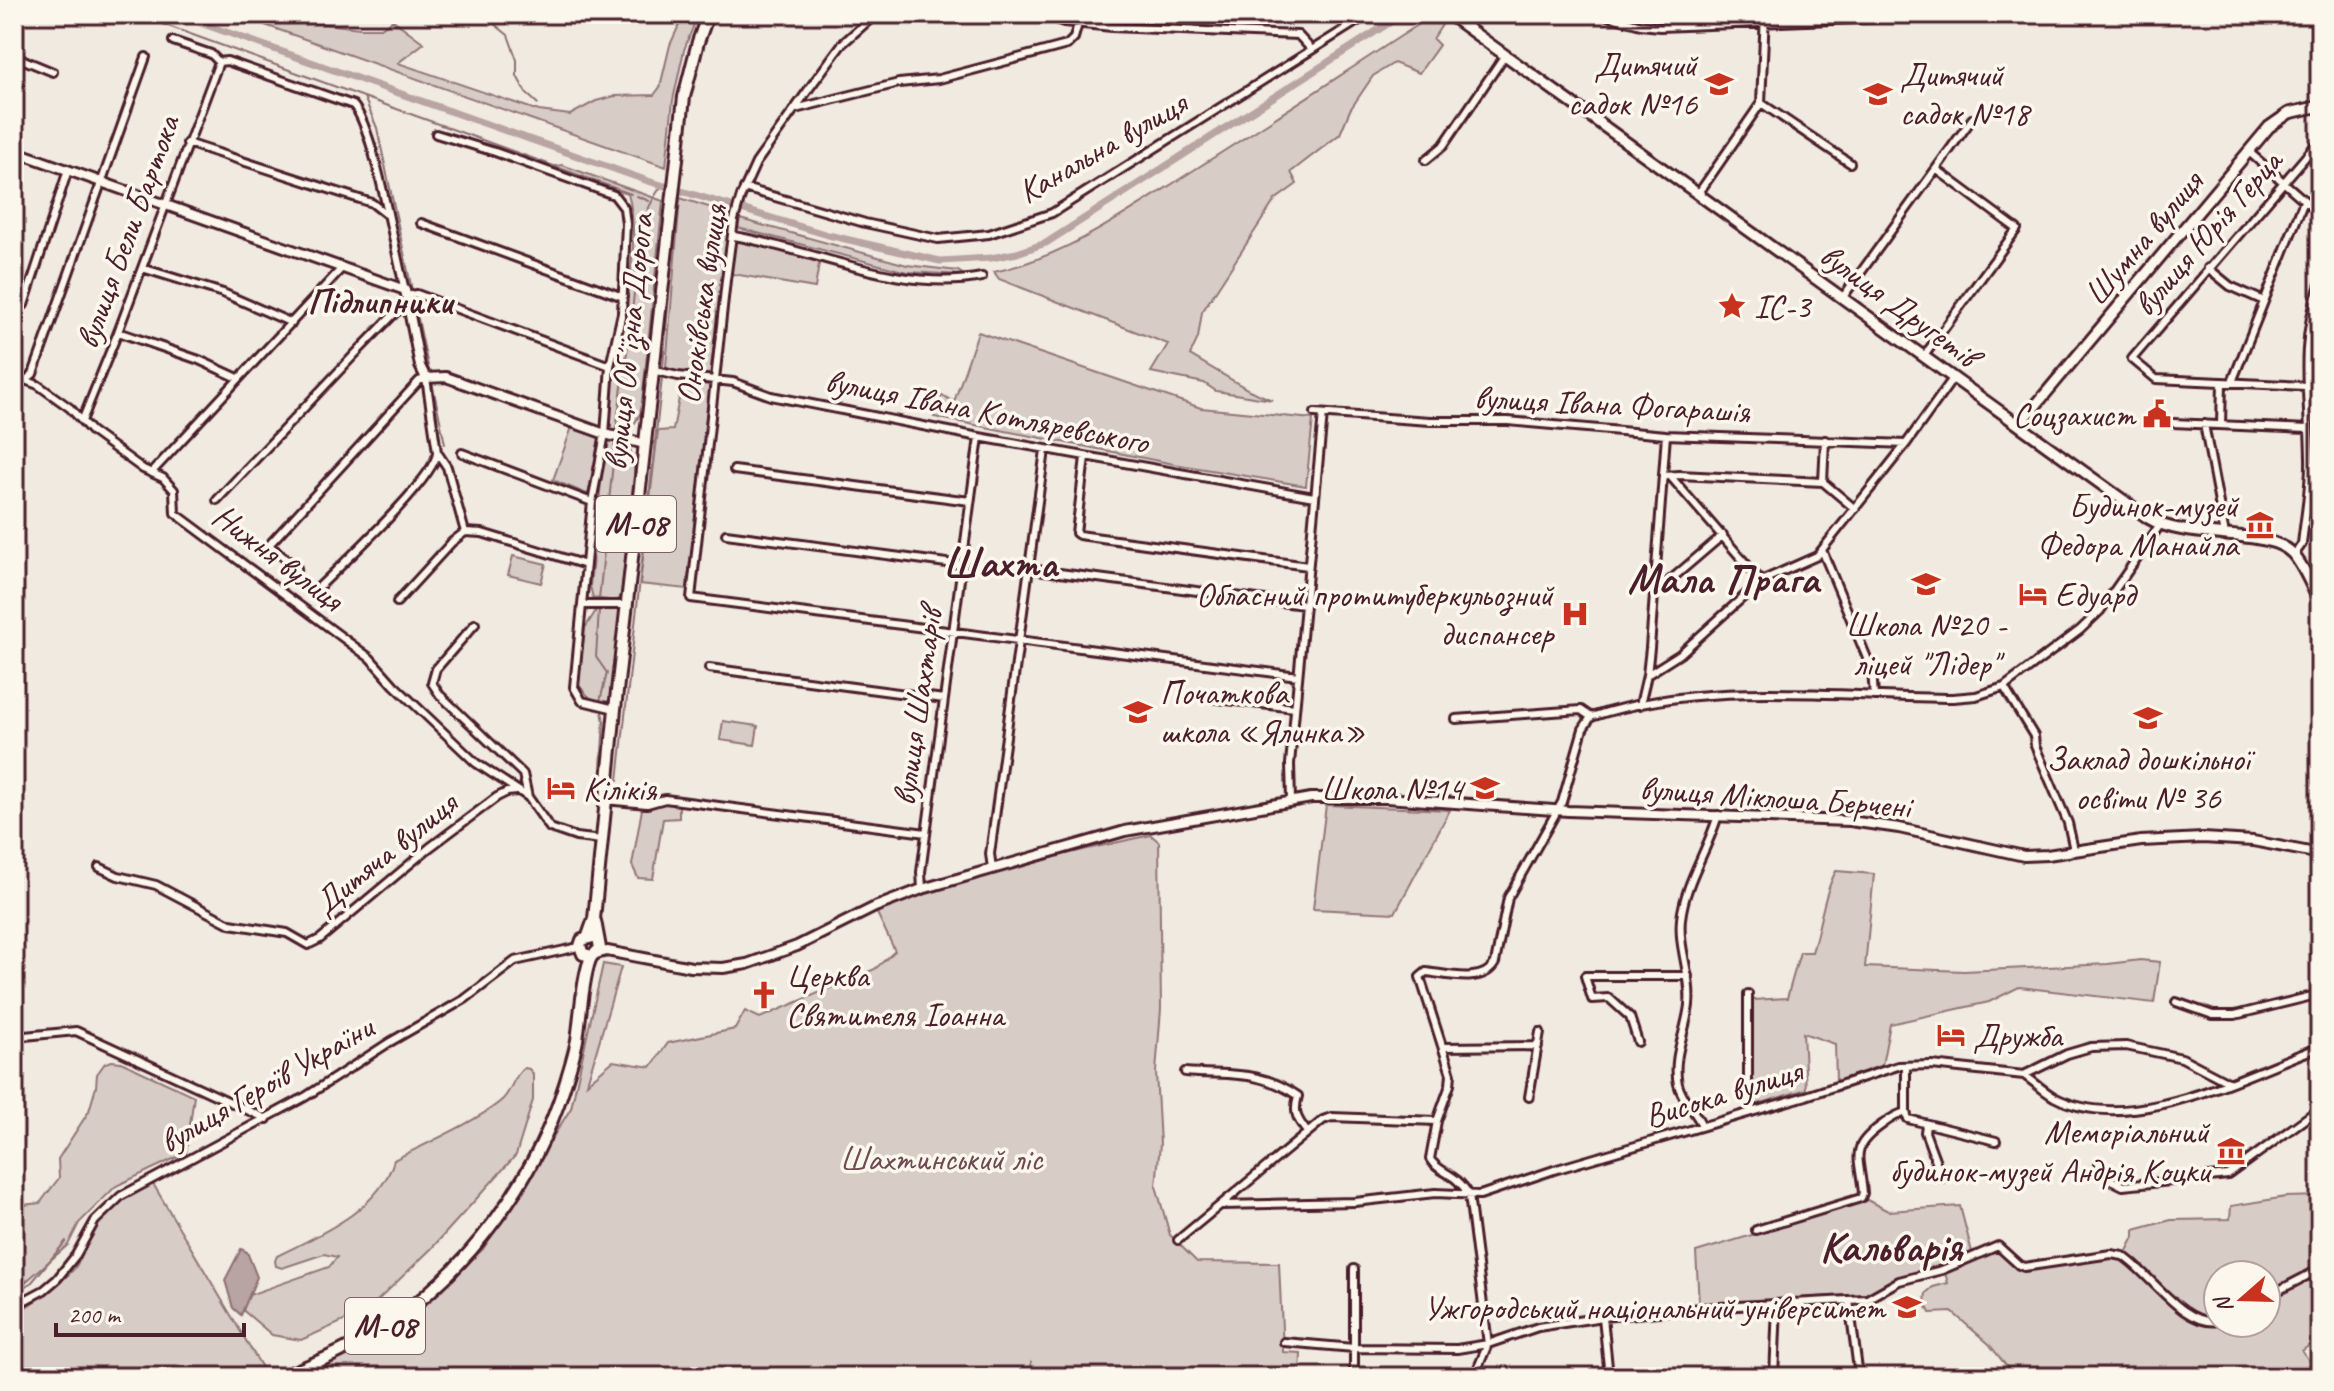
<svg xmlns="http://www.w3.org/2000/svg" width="2334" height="1391" viewBox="0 0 2334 1391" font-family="Caveat,sans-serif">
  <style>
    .green { fill: #d8ccc6; stroke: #917678; stroke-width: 2; fill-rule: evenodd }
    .water { fill: #b8a4a2; stroke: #8c6f72; stroke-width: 2 }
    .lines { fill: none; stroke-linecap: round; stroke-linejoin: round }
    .stream { stroke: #8c6f72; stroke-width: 2 }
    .canal { stroke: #b8a4a2; stroke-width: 7 }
    .minor-casing { stroke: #4a1f2b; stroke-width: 12 }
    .tertiary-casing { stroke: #4a1f2b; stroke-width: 14 }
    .secondary-casing { stroke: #4a1f2b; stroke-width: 15 }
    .trunk-casing { stroke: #4a1f2b; stroke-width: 16 }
    .minor { stroke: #fbf7ec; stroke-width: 6 }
    .tertiary { stroke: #fbf7ec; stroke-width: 8 }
    .secondary { stroke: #fbf7ec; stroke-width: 9 }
    .trunk { stroke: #fbf7ec; stroke-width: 10 }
    .labels { text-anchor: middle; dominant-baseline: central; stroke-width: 7; stroke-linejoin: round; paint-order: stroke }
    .shield { fill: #fbf7ec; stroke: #7f6065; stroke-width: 2 }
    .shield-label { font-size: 32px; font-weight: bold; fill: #4a1f2b }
    .poi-label { font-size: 34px; fill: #4a1f2b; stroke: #fbf7ec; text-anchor: end }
    .street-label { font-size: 34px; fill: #4a1f2b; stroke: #fbf7ec }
    .park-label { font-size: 34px; fill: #6e4a52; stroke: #fbf7ec }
    .neighbourhood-label { font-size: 36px; font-weight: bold; fill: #4a1f2b; stroke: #fbf7ec }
    .district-label { font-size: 42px; font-weight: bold; fill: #4a1f2b; stroke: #fbf7ec }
  </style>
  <rect width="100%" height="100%" fill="#f0eae0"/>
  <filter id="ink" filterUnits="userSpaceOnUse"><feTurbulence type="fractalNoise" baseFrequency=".0125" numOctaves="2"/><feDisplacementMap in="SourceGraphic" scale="16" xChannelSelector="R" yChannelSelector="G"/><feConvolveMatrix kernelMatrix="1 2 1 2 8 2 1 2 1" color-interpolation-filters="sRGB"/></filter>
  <g filter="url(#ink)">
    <path class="green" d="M234,14H268L283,19L360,28H381L393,20L424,43L398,63L539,111L570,115L596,101L615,96L654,95L660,87L670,45L684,14H698L684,50L673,100L666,167Z
      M1435,14L1443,23L1433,39L1439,45L1419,73L1394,63L1373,76L1350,110L1340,134L1291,172L1297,184L1275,200L1202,312L1198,338L1190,355L1249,390L1272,400L1216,391L1204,383L1151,372L1168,344L999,279L994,272C1068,256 1131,210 1194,170C1275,119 1354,66 1435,14Z
      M562,165L663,201L641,412C634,425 630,435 614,434L609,427C611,405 612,382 615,359C624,310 642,242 628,194L574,176L556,166Z
      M680,198L731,214L710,374L677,373L666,367Z
      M740,219L907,265L958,271L964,275L907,272L738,228Z
      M734,236L820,258L815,288L727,273Z
      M978,332L1201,408L1313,419L1306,486L1174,464L934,417L942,395L954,402Z
      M682,382L710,385L687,589L640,584L658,431L673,430Z
      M572,427L599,438L589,492L587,494L553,480Z
      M609,441H616L629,447L634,459V475L621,596L617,601L593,598L590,586L605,445Z
      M513,556L546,564L541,583L508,575Z
      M620,608L611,700C595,708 587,695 578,684L585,628L597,609Z
      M723,721L758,726L755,745L720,740Z
      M664,802L679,805V818L663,819L653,879L638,878L632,865L642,809Z
      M1326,805L1450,810L1395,913L1313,909Z
      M1151,835L1159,842L1161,1009L1156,1072L1160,1144L1156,1186L1170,1235L1197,1262L1279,1263L1283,1352L1301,1353L1300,1377H298L355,1352L413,1315L483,1249L571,1108L603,964L621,967L587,1083L613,1061L651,1067L668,1043L735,1029L745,1011L760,1018L875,969L895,951L876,911C964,876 1058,855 1151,835Z
      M1836,871L1874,874L1865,967L1964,971L2108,964L2140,960L2160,962L2154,1003L2019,987L1989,1002L1890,1024L1882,1065L1836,1082L1835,1044L1803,1033L1806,1089L1755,1105L1753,1080V1000L1787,998L1800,952H1812C1820,927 1824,893 1836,871Z
      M112,1061L121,1062L194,1096L186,1153L116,1186L79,1223L68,1245L14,1292V1206L40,1203L59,1178L58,1159L89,1111L96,1087L97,1074L105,1063Z
      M524,1068L529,1069L533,1074V1100L516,1155L431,1249L377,1301L360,1314L301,1340L272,1335L232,1301L329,1267L337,1257L324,1254L282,1268L276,1266L275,1261L277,1256C319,1235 380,1210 394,1160C423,1145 480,1120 503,1099C512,1090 513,1076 524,1068Z
      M152,1182L264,1371L247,1377H14V1315C35,1301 57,1287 74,1269C82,1259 85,1245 90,1235C105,1209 127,1195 152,1182Z
      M2320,1196V1337L2302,1351L2311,1363L2295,1377H2015L1989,1344L1952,1312L1930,1313L1925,1303L1926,1293L1933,1287L1948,1283L1945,1273L1994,1248L2002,1249L2025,1269L2112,1256L2124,1257L2134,1237V1230L2171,1220L2230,1219L2231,1206L2286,1197ZM2218,1275H2266V1323H2218Z
      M1867,1200L1888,1211L1960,1206L1972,1252L1959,1260L1897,1278L1867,1294L1699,1304L1696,1252Z"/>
    <path class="water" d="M241,1249L247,1252L257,1277L241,1315L233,1308L225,1280Z"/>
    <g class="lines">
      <path class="stream" d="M135,14L631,194
        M482,14L508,35L517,60V76L526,93L538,104
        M364,97L377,128L412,290
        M637,196L649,201
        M414,300L429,371
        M663,367L670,282
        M432,382L445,444
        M616,432C621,388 629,346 633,303C638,258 635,222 662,185
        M599,600L615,443
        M599,610L596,657L607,673L600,701
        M601,768L604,721L602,712
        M618,780L662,378
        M14,1293L32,1282L66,1241
        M1031,1362L1032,1377"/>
      <path class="canal" d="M175,14L648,181L828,235L940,261L991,258L1017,253L1046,243L1403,14"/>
      <defs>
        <path id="minor" d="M876,14L842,44L811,86L756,163L741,196L734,220L726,280L691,598L1298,676
          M1041,14L1064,22L1112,27L1298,35L1311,49
          M1600,14L1641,25L1660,27L1982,14
          M1464,25L1473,14
          M173,41L211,54L219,62L227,61L353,105C374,127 395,253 405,290
          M14,56L53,72
          M1761,103L1850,163
          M795,109L899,83L939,79L1067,45L1074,38L1078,24
          M436,134L495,152L614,195L624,208L626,224L622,313L610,366L605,434L592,502L574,687L582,701L615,709
          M187,143L372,203L386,214
          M2249,152L2320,214
          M1426,160L1443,146L1505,55
          M744,188L865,223L938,239L989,234L1052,213L1369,14
          M1698,194L1761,103L1765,14
          M421,223L623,297
          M734,236C816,250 898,293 982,277
          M142,268L223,293L292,323
          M2208,268L2230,286L2264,301
          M406,296L417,294L610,366
          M1843,297L1972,119
          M14,309L24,305L68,170
          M118,332L199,360L238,378
          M1924,356L2017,229L1936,169
          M652,370L678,376L733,382L771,396L979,437L1314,497
          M14,376L38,385L70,408L91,431L143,469L163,478L174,490L175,513L370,658L394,685L476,763L528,797L550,828L576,837L602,840
          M26,380L33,374L146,57
          M2232,382L2304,201
          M2306,386L2156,379L2132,359L2320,140
          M1315,413L1430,421H1508L1666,435L1906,444
          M82,421L118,332L219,62
          M2150,422L2308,429
          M2204,424L2225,535
          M2221,425L2222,382
          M462,453L592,502
          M1085,457L1076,533L1079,535L1308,566
          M734,470L970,501
          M152,472L341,269
          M1664,476L1679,475L1823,482L1855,509
          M1671,477L1761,581
          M1823,482L1825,440
          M217,500L356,353L396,312L409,305
          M726,534L962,565
          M1822,550L1872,670L1874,696
          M2294,555L2302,544C2305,516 2311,486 2310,457C2309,393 2298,348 2320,284
          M297,568L269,545L419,381L426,378L437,452L447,467L465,532
          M1029,569L1304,605
          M318,588C340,566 437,477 437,452
          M1654,594L1723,535
          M397,602L452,542L465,532L482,533L586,565
          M583,605H627
          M475,624L436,669L432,683L440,695L523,774L528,797
          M709,668L944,699
          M1647,675L1680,654L1761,581L1817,556L1906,444L1954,377
          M2004,687L2034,736L2035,746L2068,823L2074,850
          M1202,697L1295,708
          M1640,705L1647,675L1650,648L1666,435
          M1456,719L1581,710L1591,717C1708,679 1832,697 1953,698L1976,696L2004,687L2080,630L2100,611L2160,525
          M605,800L647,804L665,799L926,833
          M1291,801L1290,764L1323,414
          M99,867L118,876L156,885L230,924L287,933L308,945L320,939L429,848L497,797L507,792L517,791
          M992,868L990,854L1045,450
          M922,889L921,872L979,437
          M1748,994V1088L1752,1112
          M2176,1002L2213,1015H2235L2320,994
          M14,1037L76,1031L267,1119
          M1638,1042L1630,1017L1609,998L1592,999L1585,976H1688
          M1443,1047L1538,1046
          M1185,1072C1229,1076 1259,1069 1298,1096C1293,1113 1297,1119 1307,1132
          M2024,1075C2034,1082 2044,1091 2054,1097C2132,1138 2246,1073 2320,1047
          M1529,1097L1540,1032
          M1906,1112L1908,1119L1996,1141
          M1906,1112V1066
          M1437,1121L1430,1159C1438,1173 1456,1172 1469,1195L1488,1344L1474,1377
          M1926,1125L1925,1132L1942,1178
          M1702,1126C1696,1111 1682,1101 1678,1084C1672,1057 1686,1032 1689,1005C1692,976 1678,949 1681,919C1685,882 1708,850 1718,815
          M2099,1164L2103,1176L2123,1186L2228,1175L2320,1108
          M1222,1205L1355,1202L1435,1193L1480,1195L1554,1170L1806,1096L1898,1066L1932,1065L2024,1075L2067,1054L2091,1047L2126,1046L2182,1058L2228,1082
          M1756,1230L1861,1198L1863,1193C1859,1154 1849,1148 1883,1124C1891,1118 1897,1114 1906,1112
          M1178,1240L1323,1120L1332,1117L1437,1121L1450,1085L1451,1074L1420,977L1426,972C1447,974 1483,985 1495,963L1508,898L1562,802L1583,729L1591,717
          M2312,1273L2320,1286
          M2266,1297L2320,1269
          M1849,1301L1859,1377
          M14,1306L44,1290L57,1279L76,1255L95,1221L121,1196L305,1097L390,1042L465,999L515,961L574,948
          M1603,1317L1609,1377
          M1284,1342L1354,1348L1457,1349L1488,1344L1538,1327L1603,1317L1701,1308L1867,1299L1899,1281L1942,1270L1998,1246L2019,1265L2024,1267L2111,1254L2123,1256C2151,1274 2183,1327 2218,1321
          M1354,1377V1269
          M1774,1377L1777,1305"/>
        <path id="tertiary" d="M14,151L405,290L420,366L426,378L446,377L605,434L645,444
          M596,954L607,951L691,967L723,968L747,964L797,946L875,907L922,889L1125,831L1311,798H1386L1568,811L1850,821L1899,828L2024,856L2047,855L2141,841L2203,838L2253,841L2320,854"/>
        <path id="secondary" d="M1448,14L2148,518C2187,542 2269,527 2293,554C2305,568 2312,587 2320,604
          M2020,424L2269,127L2289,113L2320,106"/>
        <path id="trunk" d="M588,936L594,919L615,709L684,97L698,42L708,14
          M592,956L583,954L580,946L582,940L593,937
          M281,1377C319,1362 356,1346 390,1323C470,1268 535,1179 564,1087C569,1071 574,1056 577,1040C580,1022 583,969 592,956C595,953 598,951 600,948L595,921"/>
      </defs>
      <use href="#minor" class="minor-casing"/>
      <use href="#tertiary" class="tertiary-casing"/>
      <use href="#secondary" class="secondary-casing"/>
      <use href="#trunk" class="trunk-casing"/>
      <use href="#minor" class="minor"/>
      <use href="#tertiary" class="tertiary"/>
      <use href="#secondary" class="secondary"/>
      <use href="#trunk" class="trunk"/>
    </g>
  </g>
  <defs>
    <symbol id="school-bare" viewBox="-9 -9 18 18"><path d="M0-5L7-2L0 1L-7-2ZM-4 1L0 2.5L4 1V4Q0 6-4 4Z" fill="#c8321e" stroke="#fbf7ec" stroke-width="2.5" paint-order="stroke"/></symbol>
    <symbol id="sight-bare" viewBox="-9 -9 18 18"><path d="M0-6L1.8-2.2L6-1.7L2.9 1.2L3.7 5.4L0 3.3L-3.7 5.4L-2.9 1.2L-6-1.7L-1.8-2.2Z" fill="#c8321e" stroke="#fbf7ec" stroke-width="2.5" paint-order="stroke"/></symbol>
    <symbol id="civic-bare" viewBox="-9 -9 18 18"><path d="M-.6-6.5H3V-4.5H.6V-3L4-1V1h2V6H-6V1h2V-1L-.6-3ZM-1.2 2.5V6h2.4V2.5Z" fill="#c8321e" stroke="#fbf7ec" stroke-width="2.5" paint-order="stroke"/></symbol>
    <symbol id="museum-bare" viewBox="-9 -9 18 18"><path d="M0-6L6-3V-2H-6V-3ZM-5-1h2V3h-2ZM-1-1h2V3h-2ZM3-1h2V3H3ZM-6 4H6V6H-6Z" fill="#c8321e" stroke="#fbf7ec" stroke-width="2.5" paint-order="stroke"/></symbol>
    <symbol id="hotel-bare" viewBox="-9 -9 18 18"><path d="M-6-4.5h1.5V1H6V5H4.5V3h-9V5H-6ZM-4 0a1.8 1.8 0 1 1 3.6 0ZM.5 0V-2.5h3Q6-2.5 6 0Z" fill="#c8321e" stroke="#fbf7ec" stroke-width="2.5" paint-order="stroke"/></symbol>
    <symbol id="hospital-bare" viewBox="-9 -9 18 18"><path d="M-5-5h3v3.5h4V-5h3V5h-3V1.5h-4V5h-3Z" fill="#c8321e" stroke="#fbf7ec" stroke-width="2.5" paint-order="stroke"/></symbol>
    <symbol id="church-bare" viewBox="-9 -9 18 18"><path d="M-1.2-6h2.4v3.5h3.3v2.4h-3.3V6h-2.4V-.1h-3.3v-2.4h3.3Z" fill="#c8321e" stroke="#fbf7ec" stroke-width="2.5" paint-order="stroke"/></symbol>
    <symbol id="university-bare" viewBox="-9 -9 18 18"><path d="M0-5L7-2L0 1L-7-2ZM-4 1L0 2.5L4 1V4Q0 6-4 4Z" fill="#c8321e" stroke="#fbf7ec" stroke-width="2.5" paint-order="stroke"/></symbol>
  </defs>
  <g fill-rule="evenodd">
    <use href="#school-bare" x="1699" y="64" width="40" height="40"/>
    <use href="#school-bare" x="1858" y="74" width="40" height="40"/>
    <use href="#sight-bare" x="1712" y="286" width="40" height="40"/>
    <use href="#civic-bare" x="2137" y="394" width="40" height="40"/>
    <use href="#museum-bare" x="2240" y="505" width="40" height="40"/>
    <use href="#school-bare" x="1906" y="564" width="40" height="40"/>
    <use href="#hotel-bare" x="2013" y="574" width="40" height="40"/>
    <use href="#hospital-bare" x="1555" y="594" width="40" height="40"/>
    <use href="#school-bare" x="1118" y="692" width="40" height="40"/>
    <use href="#school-bare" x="2128" y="698" width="40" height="40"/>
    <use href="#hotel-bare" x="541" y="768" width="40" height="40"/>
    <use href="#school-bare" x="1465" y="768" width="40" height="40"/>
    <use href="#church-bare" x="744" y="975" width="40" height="40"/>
    <use href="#hotel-bare" x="1931" y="1015" width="40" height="40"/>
    <use href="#museum-bare" x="2211" y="1131" width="40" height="40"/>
    <use href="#university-bare" x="1887" y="1287" width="40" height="40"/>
  </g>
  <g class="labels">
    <g class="shield">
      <rect x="596" y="496" width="80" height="56" rx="6"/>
      <rect x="345" y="1298" width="80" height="56" rx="6"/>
    </g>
    <g class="shield-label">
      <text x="636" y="524">М-08</text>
      <text x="385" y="1326">М-08</text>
    </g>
    <g class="poi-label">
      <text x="1697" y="64">Дитячий<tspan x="1697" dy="39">садок №16</tspan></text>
      <text x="1900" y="74" text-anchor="start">Дитячий<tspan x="1900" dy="39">садок №18</tspan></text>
      <text x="1754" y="306" text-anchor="start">ІС-3</text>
      <text x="2135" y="414">Соцзахист</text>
      <text x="2238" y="505">Будинок-музей<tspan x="2238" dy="39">Федора Манайла</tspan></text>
      <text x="1553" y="594">Обласний протитуберкульозний<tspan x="1553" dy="39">диспансер</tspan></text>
      <text x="2055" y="594" text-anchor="start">Едуард</text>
      <text x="1926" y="624" text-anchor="middle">Школа №20 -<tspan x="1926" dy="39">ліцей "Лідер"</tspan></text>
      <text x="1160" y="692" text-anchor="start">Початкова<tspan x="1160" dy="39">школа «Ялинка»</tspan></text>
      <text x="2148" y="758" text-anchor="middle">Заклад дошкільної<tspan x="2148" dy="39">освіти № 36</tspan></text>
      <text x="583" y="788" text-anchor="start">Кілікія</text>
      <text x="1463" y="788">Школа №14</text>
      <text x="786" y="975" text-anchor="start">Церква<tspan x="786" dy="39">Святителя Іоанна</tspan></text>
      <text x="1973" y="1035" text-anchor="start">Дружба</text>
      <text x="2209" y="1131">Меморіальний<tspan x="2209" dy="39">будинок-музей Андрія Коцки</tspan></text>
      <text x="1885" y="1307">Ужгородський національний університет</text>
    </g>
    <g class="street-label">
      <text transform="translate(1102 147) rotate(-30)">Канальна вулиця</text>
      <text transform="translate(127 232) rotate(-70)">вулиця Бели Бартока</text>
      <text transform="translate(2207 233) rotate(-49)">вулиця Юрія Герца</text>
      <text transform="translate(2143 238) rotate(-50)">Шумна вулиця</text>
      <text transform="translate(701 304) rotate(-82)">Оноківська вулиця</text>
      <text transform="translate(1899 305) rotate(36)">вулиця Другетів</text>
      <text transform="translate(628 342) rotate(-84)">вулиця Обʼїзна Дорога</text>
      <text transform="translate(1612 404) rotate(3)">вулиця Івана Фогарашія</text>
      <text transform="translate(987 411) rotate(11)">вулиця Івана Котляревського</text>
      <text transform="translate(278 557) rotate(37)">Нижня вулиця</text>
      <text transform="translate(917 707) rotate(-82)">вулиця Шахтарів</text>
      <text transform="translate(1775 797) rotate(4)">вулиця Міклоша Берчені</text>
      <text transform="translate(385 853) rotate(-39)">Дитяча вулиця</text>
      <text transform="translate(266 1084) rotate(-30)">вулиця Героїв України</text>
      <text transform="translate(1723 1093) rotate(-17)">Висока вулиця</text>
    </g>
    <g class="park-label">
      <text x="941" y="1158">Шахтинський ліс</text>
    </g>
    <g class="neighbourhood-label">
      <text x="380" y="301">Підлипники</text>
    </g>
    <g class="district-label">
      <text x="1000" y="563">Шахта</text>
      <text x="1723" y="579">Мала Прага</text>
      <text x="1891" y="1247">Кальварія</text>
    </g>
  </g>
  <rect width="2334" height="1391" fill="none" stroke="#fbf7ec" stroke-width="48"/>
  <rect x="24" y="24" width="2286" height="1343" fill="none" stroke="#4a1f2b" stroke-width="3" filter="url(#ink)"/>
  <g transform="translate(2242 1299) rotate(250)"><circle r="38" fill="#fbf7ec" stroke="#b4a19f" stroke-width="2"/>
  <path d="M0-6L14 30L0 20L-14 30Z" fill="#c8321e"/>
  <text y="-12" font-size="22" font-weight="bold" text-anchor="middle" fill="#4a1f2b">N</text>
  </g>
  <path d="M56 1323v12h188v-12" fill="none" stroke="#4a1f2b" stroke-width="4"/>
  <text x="68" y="1323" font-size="24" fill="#4a1f2b" stroke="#fbf7ec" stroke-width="6" paint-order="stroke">200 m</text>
</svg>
